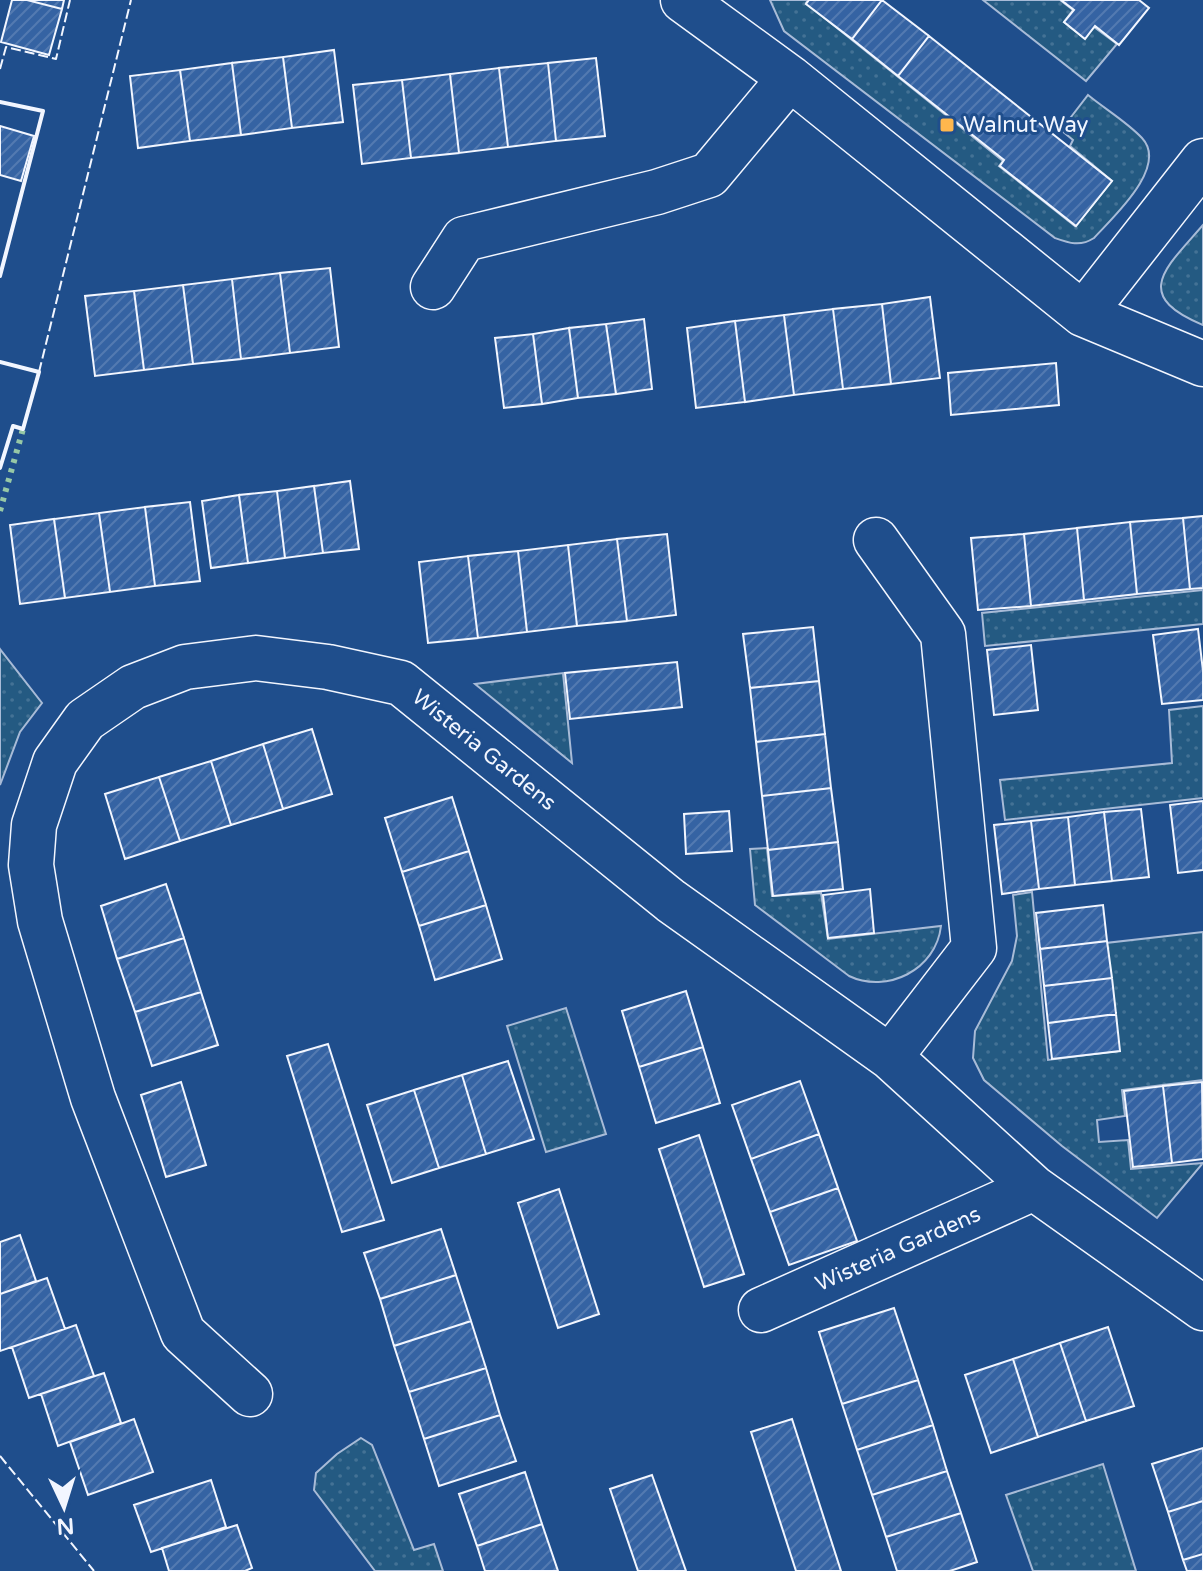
<svg xmlns="http://www.w3.org/2000/svg" width="1203" height="1571" viewBox="0 0 1203 1571" font-family="'Varela Round',sans-serif">
  <style>
    .grass { fill: url(#grass-dots); stroke: #a8bbd7; stroke-width: 2 }
    .building { fill: url(#building-hatch); stroke: #f2f6ff; stroke-width: 2 }
    .lines { fill: none; stroke-linecap: round; stroke-linejoin: round }
    .minor-casing { stroke: #f2f6ff; stroke-width: 47 }
    .minor { stroke: #1f4e8c; stroke-width: 44 }
    .hedge { stroke: #97c8a6; stroke-width: 6; stroke-dasharray: 4 6; stroke-linecap: butt }
    .fence { stroke: #f2f6ff; stroke-width: 2; stroke-dasharray: 10 4; stroke-linecap: butt }
    .wall { stroke: #f2f6ff; stroke-width: 4 }
    .poi-dot { fill: #ffb74d; stroke: #1f4e8c; stroke-width: 3 }
    .labels { text-anchor: middle; dominant-baseline: central; stroke-width: 6; stroke-linejoin: round; paint-order: stroke }
    .poi-label { font-size: 22px; fill: #f2f6ff; stroke: #1f4e8c; text-anchor: start }
    .street-label { font-size: 22px; fill: #f2f6ff; stroke: #1f4e8c }
  </style>
  <defs>
    <pattern id="grass-dots" width="8" height="8" patternUnits="userSpaceOnUse" patternTransform="scale(2)"><rect width="8" height="8" fill="#245a82"/><path d="M2 2h.1M6 6h.1" fill="none" stroke="#447295" stroke-width="1.8" stroke-linecap="round"/></pattern>
    <pattern id="building-hatch" width="6" height="6" patternUnits="userSpaceOnUse" patternTransform="scale(2)"><rect width="6" height="6" fill="#3563a3"/><path d="M-1 1l2-2M0 6l6-6M5 7l2-2" fill="none" stroke="#537ab1"/></pattern>
  </defs>
  <rect width="100%" height="100%" fill="#1f4e8c"/>
  <path class="grass" d="M770,0H808L806,3L1003,161L999,166L1075,226L1112,181L1070,146L1073,140L1061,130L1088,95C1105,109 1127,122 1142,138C1169,167 1112,218 1094,238C1080,247 1069,243 1055,238L784,31Z
    M983,0H1060L1073,10L1064,22L1084,38L1094,27L1117,44L1086,81Z
    M1203,225V325C1130,295 1167,267 1203,225Z
    M1203,590V624L985,646L982,613Z
    M0,649L42,703L20,732L0,785Z
    M563,673L572,763L475,684Z
    M1203,706V798L1005,820L1000,780L1172,763L1169,710Z
    M767,848L772,896L821,893L828,939L941,926C936,970 887,994 849,976L755,905L750,849Z
    M1032,892L1048,1060L1119,1051L1106,943L1203,932V1080L1122,1090L1125,1116L1097,1120L1099,1142L1128,1140L1131,1169L1203,1163L1157,1218L1062,1146L984,1080L973,1058L975,1031L1012,961L1017,936L1013,895Z
    M566,1008L606,1134L546,1152L507,1026Z
    M361,1438L372,1445L414,1550L434,1544L443,1571H375L314,1490L316,1473L337,1454Z
    M1103,1464L1136,1571H1033L1006,1495Z"/>
  <path class="building" d="M12,0H27L62,9L49,55L1,42Z
    M27,0H64L62,9Z
    M809,0H882L852,39L806,4Z
    M882,0L929,36L898,76L852,39Z
    M1061,0H1139L1149,8L1119,45L1095,26L1085,39L1064,22L1074,10Z
    M929,36L1112,181L1076,226L1000,166L1004,160L898,76Z
    M334,50L343,122L292,128L283,57Z
    M283,57L292,128L241,135L232,63Z
    M596,58L605,136L556,141L548,63Z
    M232,63L241,135L190,141L180,70Z
    M548,63L556,141L508,147L499,68Z
    M499,68L508,147L459,153L450,74Z
    M180,70L190,141L138,148L130,76Z
    M450,74L459,153L411,158L402,80Z
    M402,80L411,158L362,164L353,85Z
    M0,126L34,136L21,181L0,175Z
    M330,268L339,347L290,353L280,273Z
    M280,273L290,353L241,359L232,279Z
    M232,279L241,359L193,364L183,285Z
    M183,285L193,364L144,370L134,291Z
    M134,291L144,370L95,376L85,296Z
    M930,297L940,378L891,384L882,304Z
    M882,304L891,384L843,389L833,309Z
    M833,309L843,389L794,395L784,315Z
    M784,315L794,395L745,402L735,321Z
    M644,319L652,389L616,394L606,324Z
    M735,321L745,402L696,408L687,328Z
    M606,324L616,394L578,398L569,328Z
    M569,328L578,398L542,404L533,334Z
    M533,334L542,404L504,408L495,338Z
    M1056,363L1059,405L951,415L948,373Z
    M350,481L359,549L323,553L314,486Z
    M314,486L323,553L285,558L277,491Z
    M277,491L285,558L248,563L239,495Z
    M239,495L248,563L211,568L202,501Z
    M190,502L200,581L155,586L145,507Z
    M145,507L155,586L110,592L99,513Z
    M99,513L110,592L65,598L54,519Z
    M1203,516V588L1190,589L1183,518Z
    M1183,518L1190,589L1137,594L1130,522Z
    M54,519L65,598L20,604L10,525Z
    M1130,522L1137,594L1084,600L1077,528Z
    M1077,528L1084,600L1031,606L1024,534Z
    M667,534L676,615L627,621L617,539Z
    M1024,534L1031,606L978,610L971,538Z
    M617,539L627,621L577,626L568,545Z
    M568,545L577,626L527,632L518,551Z
    M518,551L527,632L478,638L468,556Z
    M468,556L478,638L428,643L419,562Z
    M813,627L819,681L750,688L743,634Z
    M1198,629L1203,671V700L1162,704L1153,635Z
    M1031,645L1038,710L994,715L987,650Z
    M677,662L682,707L570,719L565,673Z
    M819,681L825,734L756,742L750,688Z
    M312,729L332,794L283,809L263,744Z
    M825,734L831,788L762,796L756,742Z
    M263,744L283,809L231,825L211,761Z
    M211,761L231,825L180,841L159,777Z
    M159,777L180,841L125,859L105,794Z
    M831,788L838,842L768,850L762,796Z
    M452,797L469,851L402,872L385,818Z
    M1203,801V870L1178,873L1170,805Z
    M1141,809L1149,877L1112,881L1104,812Z
    M729,811L732,851L686,854L684,814Z
    M1104,812L1112,881L1075,885L1068,817Z
    M1068,817L1075,885L1039,889L1031,821Z
    M1031,821L1039,889L1002,894L994,825Z
    M838,842L843,889L773,896L768,850Z
    M469,851L486,905L419,926L402,872Z
    M166,884L184,938L117,959L101,906Z
    M870,889L874,933L828,938L823,895Z
    M486,905L502,959L435,980L419,926Z
    M1103,905L1107,941L1040,949L1036,913Z
    M184,938L201,992L135,1012L117,959Z
    M1107,941L1112,978L1044,986L1040,949Z
    M1112,978L1116,1014L1048,1023L1044,986Z
    M686,991L703,1047L639,1067L622,1011Z
    M201,992L218,1045L152,1066L135,1012Z
    M1116,1014L1120,1051L1052,1059L1048,1023Z
    M328,1044L384,1220L342,1232L287,1056Z
    M703,1047L720,1103L656,1123L639,1067Z
    M508,1061L534,1139L486,1154L462,1075Z
    M462,1075L486,1154L439,1168L414,1090Z
    M800,1081L819,1134L751,1159L732,1105Z
    M181,1082L206,1165L166,1177L141,1095Z
    M1202,1082L1203,1159L1172,1163L1163,1086Z
    M1163,1086L1172,1163L1133,1167L1124,1091Z
    M414,1090L439,1168L392,1183L367,1105Z
    M819,1134L838,1188L770,1212L751,1159Z
    M699,1135L744,1274L704,1287L659,1149Z
    M838,1188L857,1241L789,1265L770,1212Z
    M559,1189L599,1314L558,1328L518,1203Z
    M441,1229L456,1275L380,1299L364,1253Z
    M20,1235L36,1281L0,1294V1242Z
    M456,1275L471,1321L394,1346L380,1299Z
    M47,1278L65,1329L0,1351V1294Z
    M894,1308L918,1380L842,1404L819,1332Z
    M471,1321L486,1368L409,1392L394,1346Z
    M76,1325L94,1376L29,1398L12,1347Z
    M1108,1327L1134,1406L1086,1421L1060,1343Z
    M1060,1343L1086,1421L1038,1437L1013,1359Z
    M1013,1359L1038,1437L991,1453L965,1375Z
    M486,1368L500,1415L424,1439L409,1392Z
    M104,1373L121,1423L58,1446L41,1394Z
    M918,1380L933,1425L857,1450L842,1404Z
    M500,1415L516,1461L439,1486L424,1439Z
    M134,1419L153,1472L88,1495L70,1442Z
    M792,1419L841,1571H796L751,1432Z
    M933,1425L947,1471L872,1495L857,1450Z
    M1203,1448V1501L1168,1512L1152,1464Z
    M947,1471L961,1513L886,1537L872,1495Z
    M525,1472L542,1524L477,1546L459,1494Z
    M652,1475L686,1571H638L610,1489Z
    M211,1480L226,1527L151,1552L134,1505Z
    M1203,1501V1554L1183,1560L1168,1512Z
    M961,1513L977,1562L950,1571H897L886,1537Z
    M542,1524L558,1571H485L477,1546Z
    M237,1525L252,1568L245,1571H169L162,1548Z
    M1203,1554V1571H1187L1183,1560Z"/>
  <g class="lines">
    <defs>
      <path id="minor" d="M683,0L790,78L1083,314L1203,364
        M433,287L464,239L657,192L709,175L790,78
        M1083,314L1203,161
        M876,540L943,634L974,948L890,1057
        M761,1310L1034,1188
        M250,1394L183,1333L93,1098L40,921L31,865L34,825L55,762L85,720L133,687L185,667L256,658L328,667L401,683L671,901L890,1057L1034,1188L1203,1308"/>
    </defs>
    <use href="#minor" class="minor-casing"/>
    <use href="#minor" class="minor"/>
    <path class="hedge" d="M0,511L23,429"/>
    <path class="fence" d="M0,69L6,47L56,59L70,0
      M39,372L131,0
      M0,1456L94,1571"/>
    <path class="wall" d="M0,102L43,111L0,276
      M0,362L39,372L23,429L13,426L0,468"/>
  </g>
  <rect class="poi-dot" x="939" y="117" width="16" height="16" rx="4"/>
  <g class="labels">
    <g class="poi-label">
      <text x="963" y="125">Walnut Way</text>
    </g>
    <g class="street-label">
      <text transform="translate(484 750) rotate(39)">Wisteria Gardens</text>
      <text transform="translate(898 1249) rotate(-24)">Wisteria Gardens</text>
    </g>
  </g>
  <g transform="translate(64 1507) rotate(176)" stroke="#1f4e8c" stroke-width="6" paint-order="stroke">
  <path d="M0-6L14 30L0 20L-14 30Z" fill="#f2f6ff"/>
  <text y="-12" font-size="22" font-weight="bold" text-anchor="middle" fill="#f2f6ff">N</text>
  </g>
</svg>
